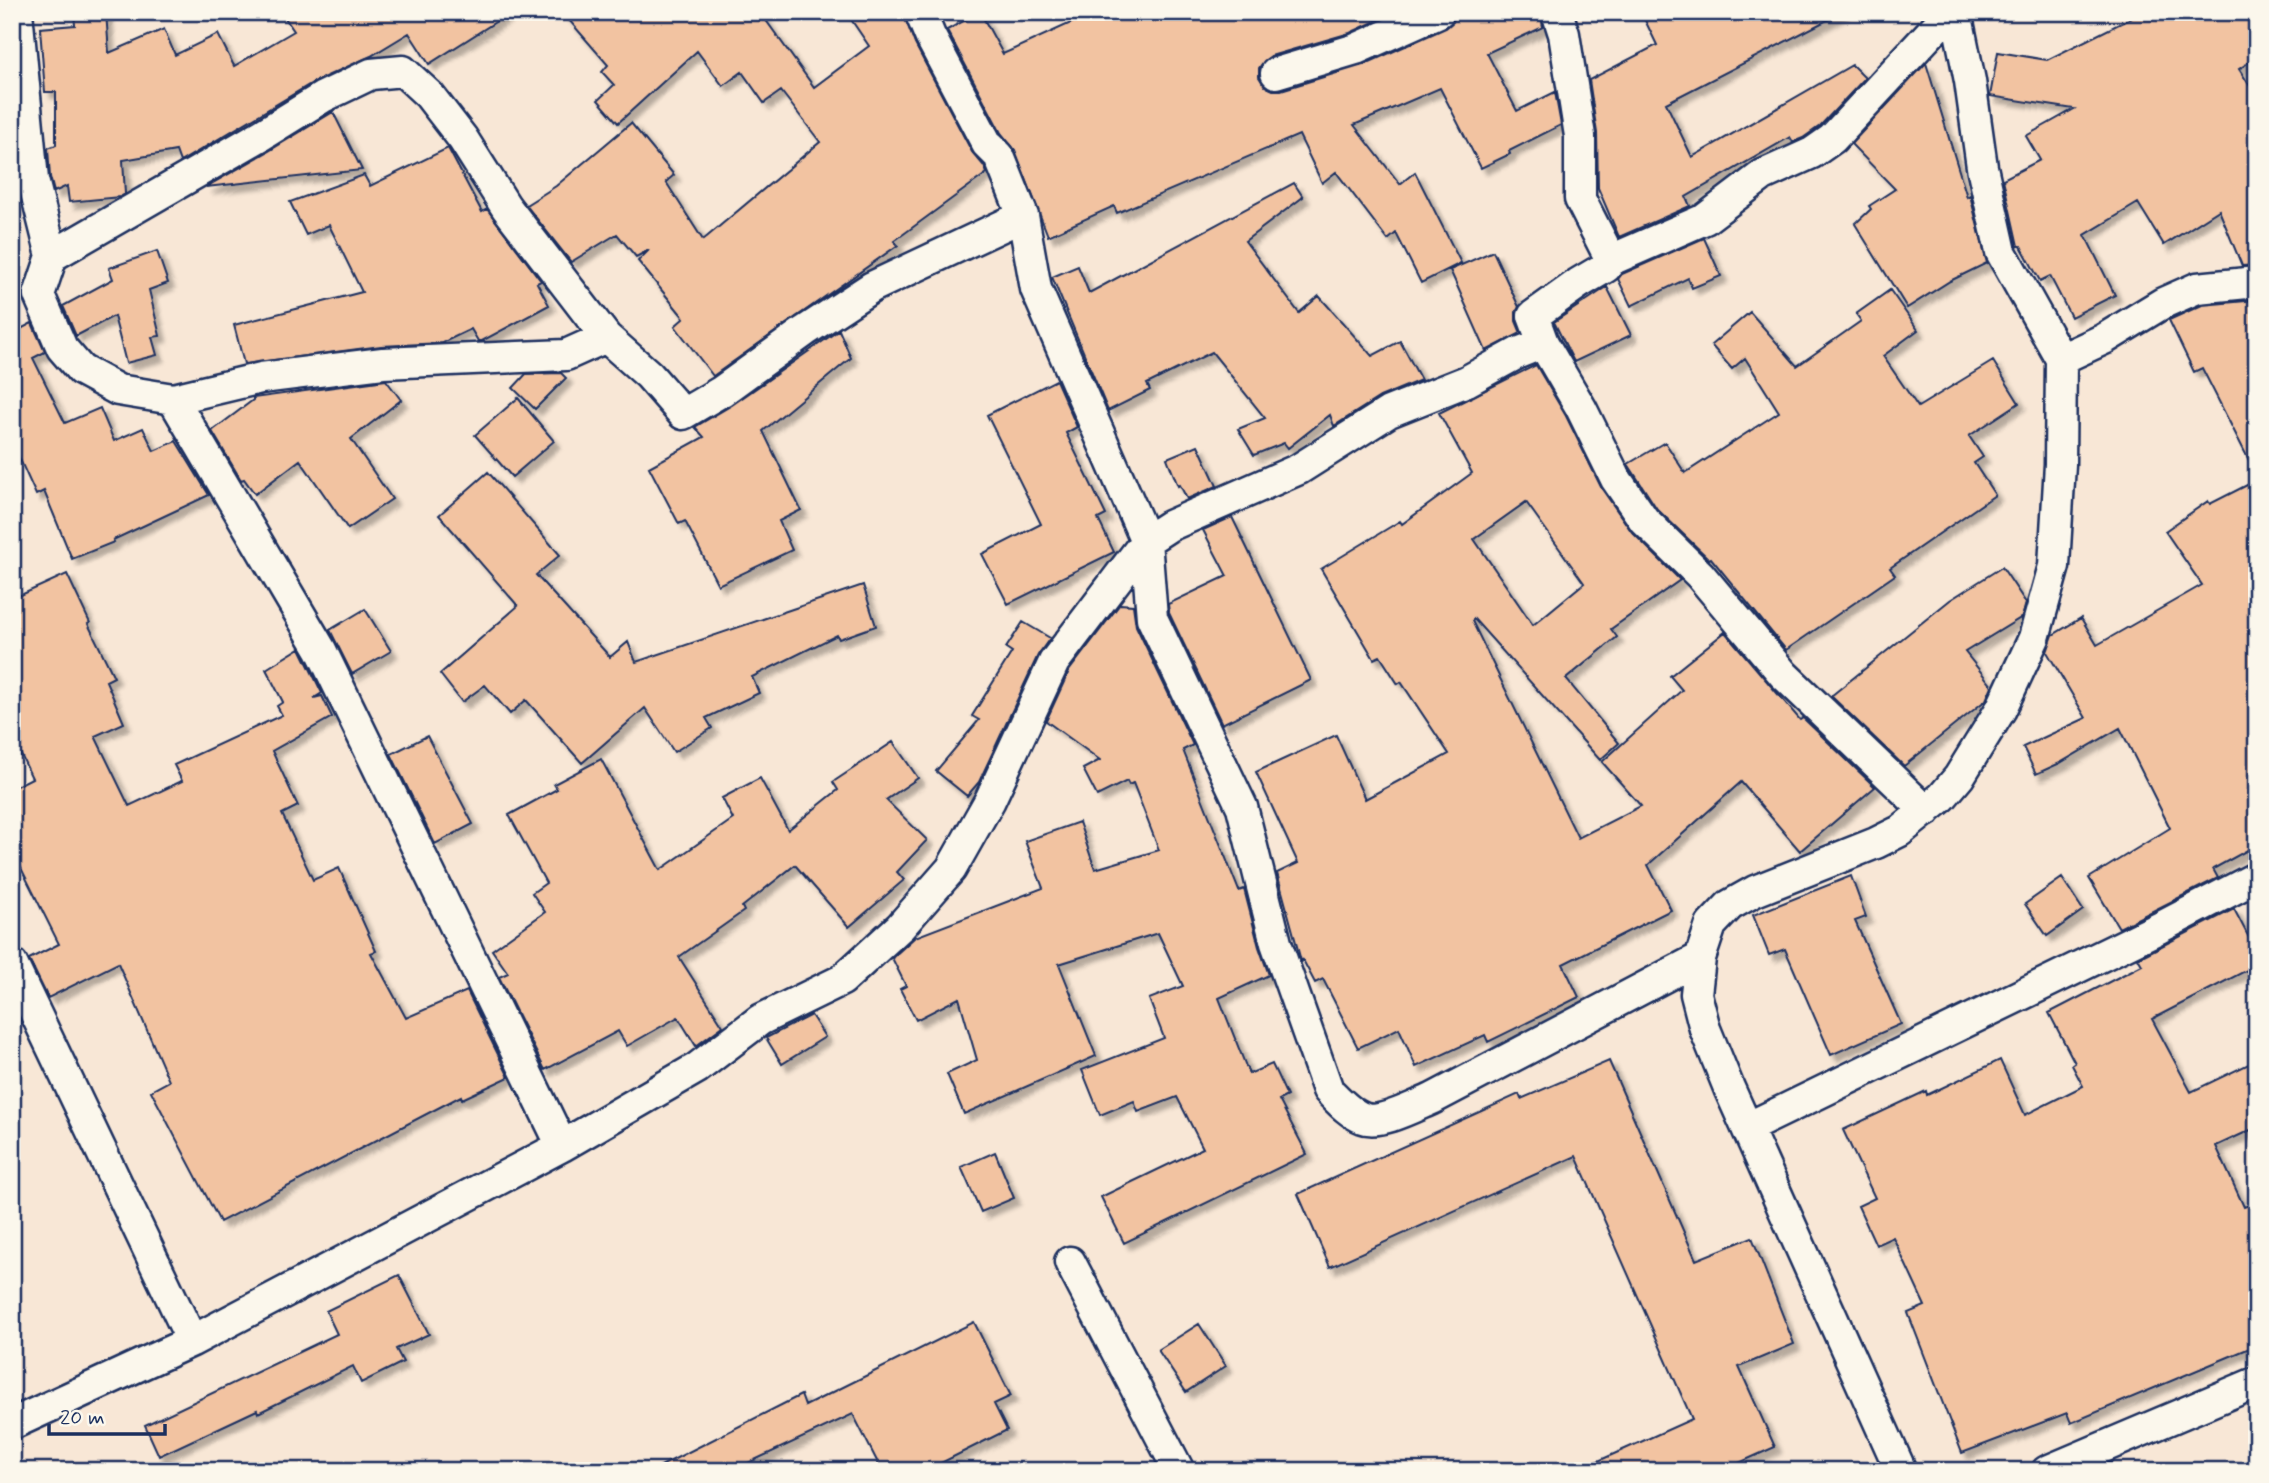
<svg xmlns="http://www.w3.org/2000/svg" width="2269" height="1483" viewBox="0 0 2269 1483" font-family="Mynerve,sans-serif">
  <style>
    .building { fill: #f2c3a1; stroke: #1b2f5e; stroke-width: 2; fill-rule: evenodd; filter: url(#shadow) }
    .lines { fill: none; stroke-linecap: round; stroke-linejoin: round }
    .minor-casing { stroke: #1b2f5e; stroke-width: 35 }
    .minor { stroke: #fbf7ec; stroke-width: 30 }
  </style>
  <defs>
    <filter id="shadow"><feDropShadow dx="6" dy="6" stdDeviation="2" flood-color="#0004"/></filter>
  </defs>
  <rect width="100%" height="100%" fill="#f8e7d6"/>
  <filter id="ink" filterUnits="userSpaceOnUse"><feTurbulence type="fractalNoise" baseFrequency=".0143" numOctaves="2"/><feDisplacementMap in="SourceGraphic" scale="14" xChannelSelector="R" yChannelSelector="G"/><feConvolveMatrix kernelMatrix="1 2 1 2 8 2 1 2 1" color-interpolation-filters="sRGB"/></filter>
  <g filter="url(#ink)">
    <path class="building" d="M106,12L109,53L164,29L175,55L218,34L234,66L294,31L281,12H511L429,64L409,33L371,56L314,82L180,162L176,151L123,160L125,194L120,197L69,202L67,186L54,192L50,177L48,148L56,145V92H45L40,28L75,25L74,14Z
      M562,12H760L814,87L869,46L846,12H903L915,44L972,152L984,166L987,173L894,241L898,245L713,376L675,326L684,318L638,261L649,250L636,257L617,234L571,262L526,205L556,186L631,123L674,175L666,182L703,240L820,142L781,91L764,103L742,72L723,86L697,51L618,123L598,100L614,85L602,72L608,65Z
      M980,12L1003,54L1095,12H1395L1350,33L1271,56L1264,61L1259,68V77L1265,86L1273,90H1281L1363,65L1446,28L1453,22L1456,12H1540L1543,27L1487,53L1517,111L1555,92L1561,125L1509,151L1510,154L1481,168L1440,88L1354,125L1400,184L1415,172L1461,263L1421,283L1396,233L1388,240L1336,172L1322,183L1299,135L1117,213L1114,206L1048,236L1015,150L1001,133L947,30Z
      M1641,12H1843L1666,103L1692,157L1852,65L1865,78L1820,126L1803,138L1793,142L1790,137L1686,197L1690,206L1619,237L1598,188L1597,133L1589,80L1657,45Z
      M2143,12H2257V57L2239,69L2257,97V265L2242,266L2219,210L2164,245L2138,203L2085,235L2115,295L2071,317L2050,276L2040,281L2021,246H2018L2003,179L2040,160L2026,136L2074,109L1990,96L1998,52L2047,60Z
      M1926,63L1967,197L1970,195L1987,263L1950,281L1907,308L1855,224L1871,209L1869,206L1895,189L1851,144Z
      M333,112L362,170L206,187L269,151Z
      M448,148L482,212L487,209L541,281L537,283L549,305L482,341H478L471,329L442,343L381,346L244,364L234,325L362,292L329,225L306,235L290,202L364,175L370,186Z
      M1294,183L1303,197L1245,241L1299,313L1319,296L1372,356L1400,341L1421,380L1380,397L1334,426L1330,415L1288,448L1284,443L1254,455L1238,429L1265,418L1212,352L1147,384L1150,390L1108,411L1052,277L1078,266L1089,293Z
      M1704,238L1721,276L1692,288L1688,278L1631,306L1618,279L1622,274Z
      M157,251L168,283L149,290L160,336L152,337L157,355L126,363L114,316L76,336L63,306L113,279L109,268Z
      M1493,251L1519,307L1516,312V321L1521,333L1486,351L1450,270Z
      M1607,287L1631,335L1574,362L1554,322Z
      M1890,290L1918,330L1883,356L1918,407L1993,361L2019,403L1969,436L1983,457L1974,463L1995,495L1890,568L1895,575L1786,650L1711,558L1709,559L1657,509L1628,464L1665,442L1685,473L1779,412L1745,358L1732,369L1711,345L1750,312L1797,366L1861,321L1856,314Z
      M2257,300V476L2202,368L2194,372L2169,320L2202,305Z
      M12,316L19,330L32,323L45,352L33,358L65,423L100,408L114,441L143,428L154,451L176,441L209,495L113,540L114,542L72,559L44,491L36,495L12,442Z
      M839,330L851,358L763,431L801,510L779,521L792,550L718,585L685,521L679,524L649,467L704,437L695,427L732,405Z
      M1536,365L1566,416L1602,489L1632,532L1680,580L1611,629L1617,637L1566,679L1619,743L1600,760L1474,619L1472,621L1578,838L1641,806L1602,762L1682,690L1670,676L1725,632L1800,720L1803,718L1875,787L1800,851L1741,782L1648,865L1671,910L1563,964L1579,997L1488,1042L1485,1035L1416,1067L1399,1028L1358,1048L1323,979L1315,983L1303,960L1301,961L1277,873L1298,863L1256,772L1336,735L1365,799L1449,754L1401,682L1398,684L1380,656L1374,659L1321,569L1400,521L1402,524L1472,473L1439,413ZM1526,502L1584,583L1533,625L1474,539Z
      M561,373L566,378L535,409L513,388L526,374Z
      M386,380L401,400L351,439L392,499L348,529L300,460L255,494L244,479L241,480L212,431L253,400V398Z
      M1056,380L1077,427L1066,433L1106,515L1098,519L1114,552L1008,604L982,554L1041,524L987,415Z
      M518,398L554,441L512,477L475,435Z
      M1198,445L1217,486L1187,499L1180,485L1178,486L1167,458Z
      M488,472L560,555L536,575L610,657L628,642L636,662L863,585L876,626L839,639L837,635L752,677L759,693L706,718L712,728L674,752L645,708L582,763L526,700L510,714L485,685L462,702L440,674L518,606L439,515Z
      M2257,480V845L2213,869L2218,878L2119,928L2089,878L2170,828L2120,728L2060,763L2036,774L2023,747L2086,718L2047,652L2053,635L2081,618L2097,645L2202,585L2165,531L2208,501L2210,504Z
      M1232,517L1311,680L1222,724L1169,613L1168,604L1227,576L1203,530Z
      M2002,567L2026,603L2022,617L1965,652L1992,686L1986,700L1904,766L1831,696L1950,600Z
      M67,574L90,623L88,624L114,677L106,681L124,723L95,736L129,806L182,781L174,765L282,715L277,706L283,702L266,669L300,648L322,693L314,698L322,696L332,717L272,751L298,806L282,814L313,880L339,868L376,951L371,953L406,1018L467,991L509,1077L462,1099L461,1096L220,1222L151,1091L169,1081L118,963L48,998L29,959L59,944L12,850V788L32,778L12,736V599Z
      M1120,604L1133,605L1136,626L1193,745L1183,750L1239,891L1244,889L1259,947L1269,975L1219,998L1249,1074L1272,1064L1287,1096L1279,1100L1307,1154L1124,1243L1101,1197L1203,1148L1177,1097L1138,1112L1134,1101L1100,1115L1082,1070L1164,1038L1149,999L1183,986L1158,933L1059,964L1096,1056L964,1114L947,1074L977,1060L959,998L916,1020L900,989L906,986L892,958L915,937L1043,888L1025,841L1079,822L1095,869L1159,850L1133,783L1129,785L1127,781L1097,796L1083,769L1100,760L1046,721L1069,671Z
      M365,609L391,651L352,674L330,630Z
      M1023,622L1050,638L1038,655L979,782L967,796L936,771L979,720L972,716L1012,652L1006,648Z
      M427,736L473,824L435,844L391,754Z
      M893,742L918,778L886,800L927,840L897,872L904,880L849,927L795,865L742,907L744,911L679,957L723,1026L696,1046L678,1017L627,1046L618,1031L545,1070L499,977L508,973L492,950L545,912L532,893L546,883L509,815L557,789L554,784L601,759L660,870L733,819L722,798L760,778L788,830L838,790L833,782Z
      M1851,876L1866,917L1855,921L1901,1024L1831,1055L1785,949L1769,955L1753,915Z
      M2062,878L2083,910L2047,936L2025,904Z
      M2234,909L2257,953V965L2152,1019L2191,1092L2257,1060V1127L2216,1146L2244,1207L2257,1202V1345L2071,1423L2067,1413L1962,1453L1908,1313L1925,1306L1893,1237L1876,1245L1858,1206L1875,1198L1843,1130L1926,1091L1927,1095L2000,1060L2025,1115L2083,1086L2072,1065L2075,1063L2049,1013L2142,965L2138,958Z
      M811,1015L825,1037L782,1064L766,1038Z
      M1609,1061L1696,1260L1752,1237L1794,1344L1739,1367L1775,1447L1721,1471H1576L1692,1419L1576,1156L1330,1267L1298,1194L1519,1094L1521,1099Z
      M995,1152L1014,1198L981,1212L961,1167Z
      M399,1275L429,1334L396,1349L403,1362L361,1383L353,1366L258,1413L257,1410L159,1456L145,1425L337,1334L326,1311Z
      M974,1322L1011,1396L994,1404L1007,1430L925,1471H882L853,1414L731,1471H651L801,1395L805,1406Z
      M1199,1324L1226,1366L1186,1392L1158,1350Z"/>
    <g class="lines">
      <defs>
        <path id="minor" d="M17,12L33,180L52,256L39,295L62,348L81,370L118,390L173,399L261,378L383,363L566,355L606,337
          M920,12L930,36L987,144L999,156L1023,216L1036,289L1146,541L1152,618L1242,807L1276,943L1328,1090C1338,1100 1349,1113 1363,1118C1380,1125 1415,1106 1432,1099L1700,958
          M1557,12L1564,34L1580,136V199L1611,260
          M1276,73L1356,49L1439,12
          M52,256L260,136L323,97L371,74L403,71L429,95L463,139L506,207L606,337L649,375L683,414L722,391L805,331L872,287L1023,216
          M1543,343L1581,408L1616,479L1644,520L1700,575L1784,675L1926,811
          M2061,359L2104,339L2163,303L2197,288L2257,282
          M173,399L321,650L562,1146
          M12,964L192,1341
          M1747,1128L2159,928L2257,877
          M1070,1262L1179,1471
          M12,1424L192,1341L562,1146L697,1068L760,1020L842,980L900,927L951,869L990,800L1054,662L1146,541L1169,526L1299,469L1389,412L1467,381L1518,353L1543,343L1533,316L1579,283L1606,267L1611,260L1705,219L1763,175L1812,153L1832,139L1950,12
          M1901,1471L1729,1088L1705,1029L1696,994L1700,958L1711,925L1730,905L1755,891L1876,843L1900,831L1942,797L1959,777L2001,709L2034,638L2054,566L2060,464L2061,359L2001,252L1982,167L1970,81L1956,12
          M2047,1471L2257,1382"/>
      </defs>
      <use href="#minor" class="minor-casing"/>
      <use href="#minor" class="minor"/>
    </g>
  </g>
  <rect width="2269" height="1483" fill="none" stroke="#fbf7ec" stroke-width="42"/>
  <rect x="21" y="21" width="2227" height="1441" fill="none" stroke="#1b2f5e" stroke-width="2.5" filter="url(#ink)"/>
  <path d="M49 1424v10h116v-10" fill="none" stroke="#1b2f5e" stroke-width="3.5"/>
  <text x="60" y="1424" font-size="21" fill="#1b2f5e" stroke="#fbf7ec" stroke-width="5" paint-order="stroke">20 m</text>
</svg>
